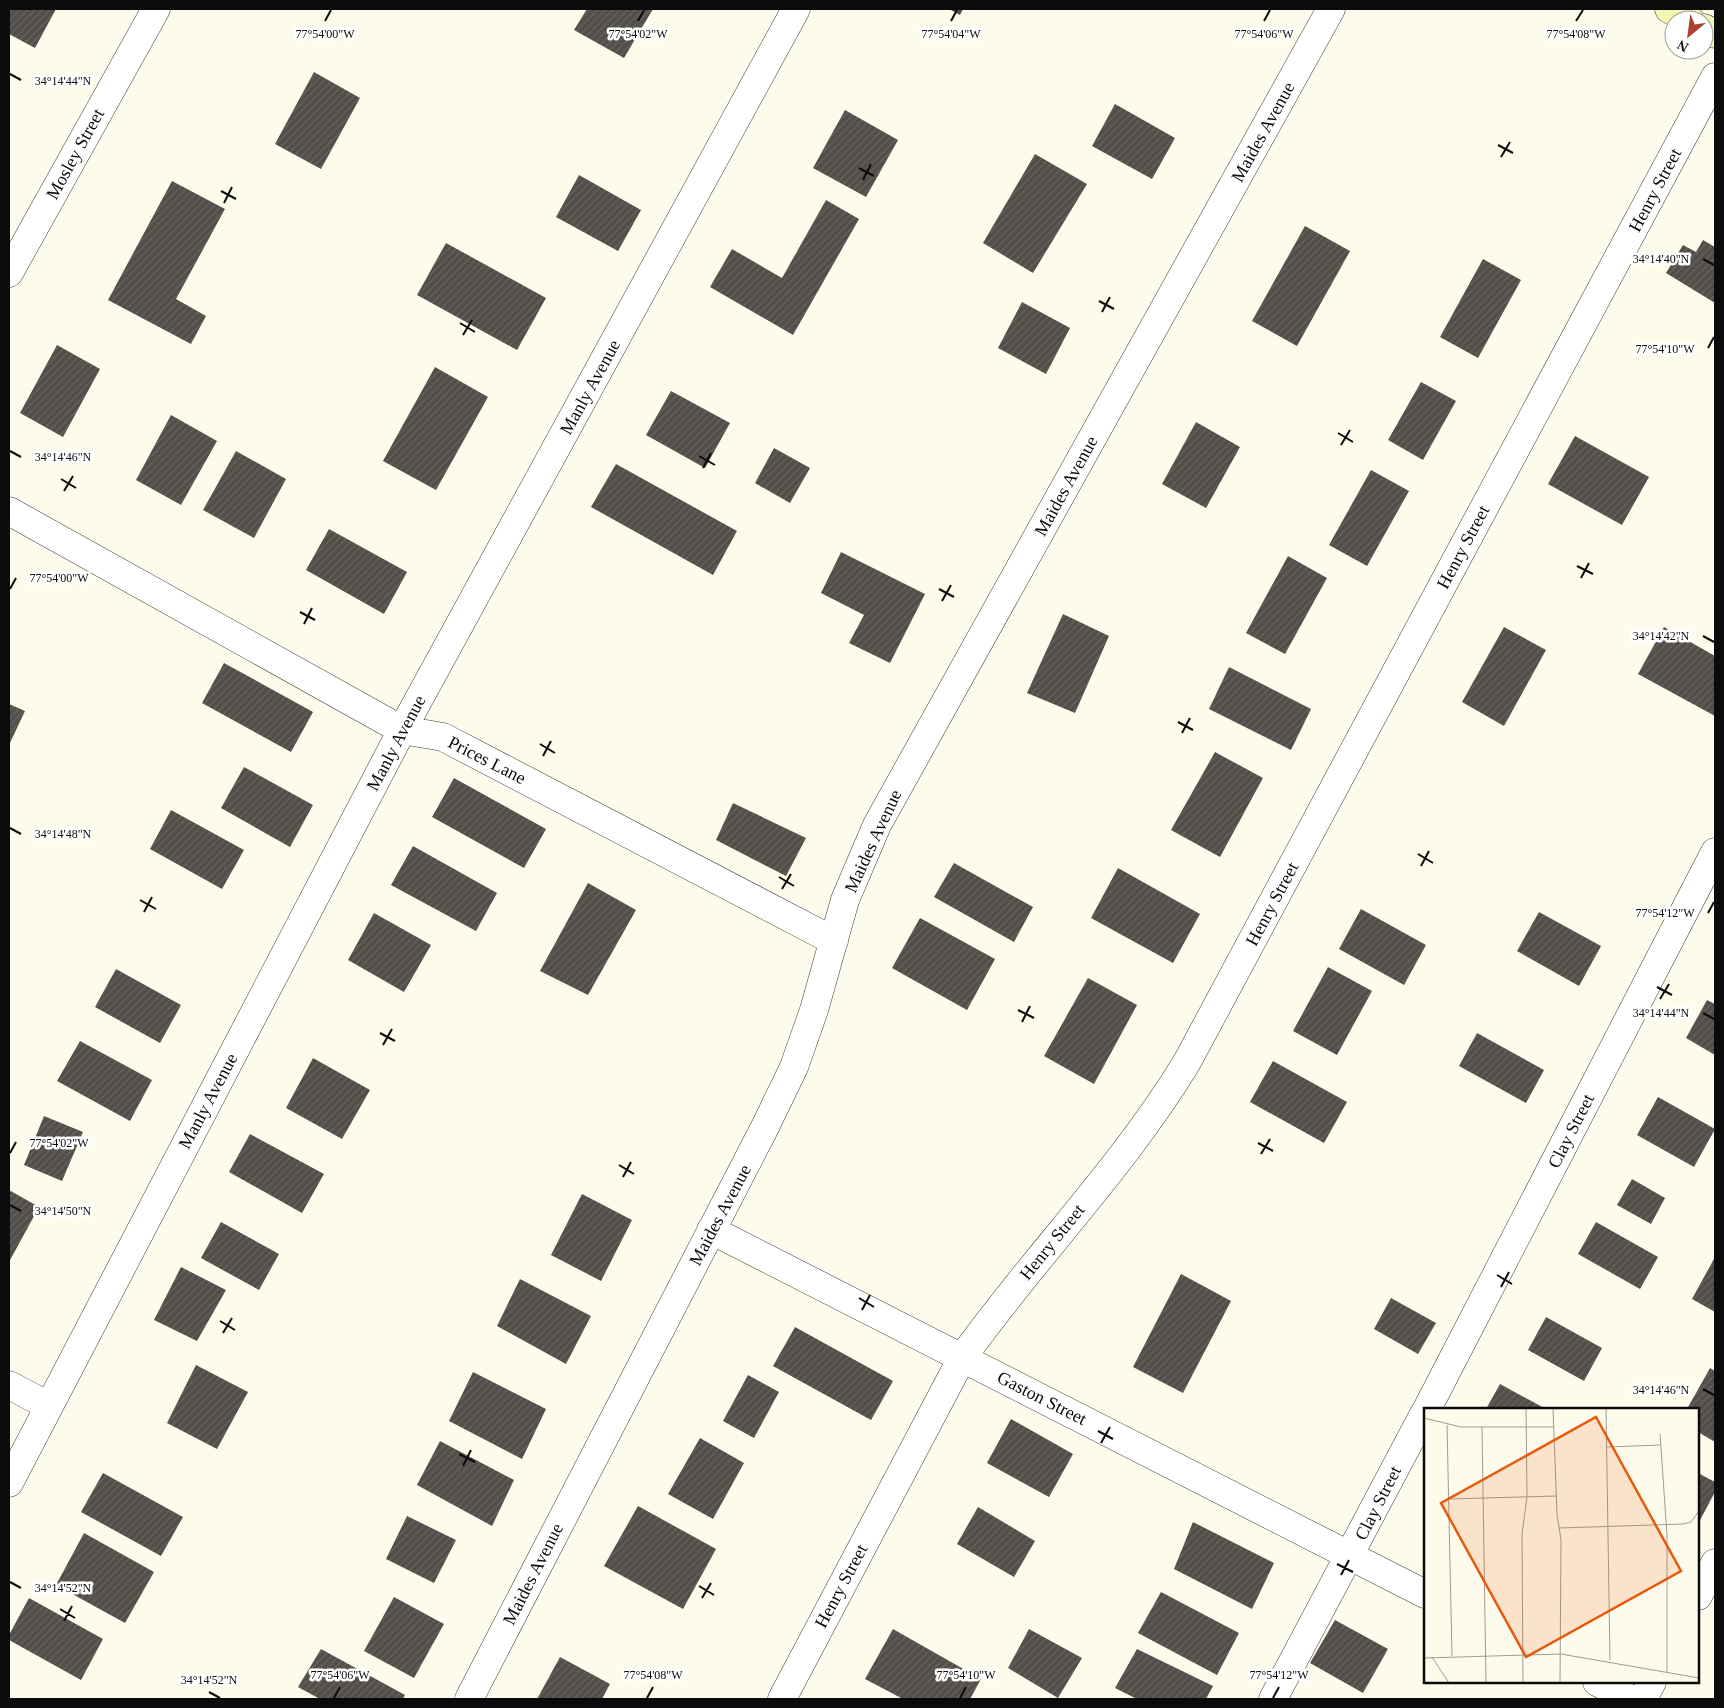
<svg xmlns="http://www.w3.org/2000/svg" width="1724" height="1708" viewBox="0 0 1724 1708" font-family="'Times New Roman',serif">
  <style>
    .building { fill: url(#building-hatch) }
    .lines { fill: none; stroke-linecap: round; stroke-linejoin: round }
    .street-casing { stroke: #3e3e3e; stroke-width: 29 }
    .secondary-casing { stroke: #2d2d2d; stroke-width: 29 }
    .street { stroke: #fff; stroke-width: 28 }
    .secondary { stroke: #f2f6ae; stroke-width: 28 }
    .ticks { fill: none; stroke: #0b0b0b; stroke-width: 2 }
    .labels { text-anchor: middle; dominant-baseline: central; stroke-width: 5; stroke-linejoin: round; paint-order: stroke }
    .street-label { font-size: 18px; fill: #0b0b0b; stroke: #fff }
    .inset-road { fill: none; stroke: #9c9c92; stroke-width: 1 }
    .view { fill: #e8590c; fill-opacity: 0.15; stroke: #e8590c; stroke-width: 2.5 }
    .inset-edge { fill: none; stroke: #0b0b0b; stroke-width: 2.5 }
    .ticks-label { font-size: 12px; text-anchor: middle; fill: #0b0b0b; stroke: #fff; stroke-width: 5; stroke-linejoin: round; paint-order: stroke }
  </style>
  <defs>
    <pattern id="building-hatch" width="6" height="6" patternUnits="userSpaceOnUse" patternTransform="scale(1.25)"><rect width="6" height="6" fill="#534e49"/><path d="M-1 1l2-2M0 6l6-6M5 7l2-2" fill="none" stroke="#67635f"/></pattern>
  </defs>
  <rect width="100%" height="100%" fill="#fdfcec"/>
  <path class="building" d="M9,9H56L35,48L9,34Z
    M587,9H653L624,58L574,30Z
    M949,9H963L960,15Z
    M314,72L360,98L321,169L275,144Z
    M1115,104L1175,138L1152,179L1092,146Z
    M845,110L898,140L866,197L813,168Z
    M1035,154L1087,184L1033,273L983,243Z
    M579,175L641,210L618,251L556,217Z
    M172,181L225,209L176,299L206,316L191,344L108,300Z
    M826,200L859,219L793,335L710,287L732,249L782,278Z
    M1305,226L1350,251L1297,346L1252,321Z
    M1703,240L1715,247V303L1666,273L1683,245L1696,252Z
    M446,243L546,298L517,350L417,295Z
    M1483,259L1521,280L1478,358L1440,337Z
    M1022,302L1070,328L1046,374L998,348Z
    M57,345L100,369L63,437L20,413Z
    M435,367L488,397L436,490L383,461Z
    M1421,382L1456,401L1423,460L1388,440Z
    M671,391L730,423L705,468L646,435Z
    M171,415L217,441L181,505L136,480Z
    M1196,422L1240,447L1206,508L1162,484Z
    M1575,436L1649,477L1622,525L1548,484Z
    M774,448L810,468L790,503L755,483Z
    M236,451L286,479L254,538L203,510Z
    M616,464L737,531L713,575L591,507Z
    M1371,470L1409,491L1367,566L1329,545Z
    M329,529L407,572L384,614L306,570Z
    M841,552L925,594L890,663L849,643L864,615L821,593Z
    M1288,556L1327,578L1285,654L1246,633Z
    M1063,614L1109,636L1075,713L1027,693Z
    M1504,627L1546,650L1504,726L1462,702Z
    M1664,627L1715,656V716L1638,674Z
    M224,663L313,712L291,752L202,703Z
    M1229,667L1311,709L1291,750L1209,709Z
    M9,704L25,711L9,745Z
    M1215,752L1263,778L1220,857L1171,830Z
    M244,767L313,805L290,847L221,808Z
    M454,778L546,829L524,868L432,817Z
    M733,803L806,838L786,876L716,840Z
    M171,810L244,850L222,889L150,849Z
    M413,846L497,893L476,931L391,885Z
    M954,863L1033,907L1014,942L934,897Z
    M1118,868L1200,914L1173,963L1091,918Z
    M588,883L636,910L588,995L540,971Z
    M1361,909L1426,945L1404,985L1339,949Z
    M1539,912L1601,946L1579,986L1517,951Z
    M374,913L431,945L404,992L348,960Z
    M920,918L995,959L967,1010L892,968Z
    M1328,967L1372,991L1337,1055L1293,1031Z
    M116,969L181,1005L160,1043L95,1007Z
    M1088,978L1137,1005L1094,1084L1044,1056Z
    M1707,1000L1715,1004V1055L1686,1038Z
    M1477,1033L1544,1070L1526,1103L1459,1066Z
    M80,1041L152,1080L130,1121L57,1081Z
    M313,1058L370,1090L342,1139L286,1108Z
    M1273,1061L1347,1102L1324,1143L1250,1102Z
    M1658,1097L1715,1129L1694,1167L1637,1135Z
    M44,1116L83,1132L62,1181L24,1165Z
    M250,1134L324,1174L302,1213L229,1172Z
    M1632,1179L1665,1198L1651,1224L1617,1205Z
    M9,1190L39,1207L9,1262Z
    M582,1194L632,1220L601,1281L551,1255Z
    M221,1222L279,1254L259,1290L201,1258Z
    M1596,1222L1658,1257L1640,1289L1578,1254Z
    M1715,1257V1312L1692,1299Z
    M181,1267L226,1290L197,1341L154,1320Z
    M1181,1274L1231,1301L1183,1393L1133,1367Z
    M520,1279L591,1316L566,1364L497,1326Z
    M1391,1298L1436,1323L1418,1354L1374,1329Z
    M1546,1317L1602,1348L1584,1381L1528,1350Z
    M795,1327L893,1381L871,1420L773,1366Z
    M196,1365L248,1392L217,1449L167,1423Z
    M1710,1368L1715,1371V1442L1698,1432V1409H1687Z
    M473,1372L546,1409L522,1459L449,1421Z
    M748,1375L779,1392L754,1438L723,1421Z
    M1500,1384L1546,1409H1486Z
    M1011,1419L1073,1454L1049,1497L987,1463Z
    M700,1438L744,1463L713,1519L668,1494Z
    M440,1441L514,1480L492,1526L417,1485Z
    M103,1473L183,1517L161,1556L81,1512Z
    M1698,1473L1715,1482V1492L1698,1524Z
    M638,1506L716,1549L683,1609L604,1566Z
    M978,1507L1035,1541L1014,1577L957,1544Z
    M407,1516L456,1540L434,1583L386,1559Z
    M1193,1522L1274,1563L1252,1609L1174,1569Z
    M84,1533L154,1572L125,1623L56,1585Z
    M1161,1592L1239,1633L1217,1675L1138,1633Z
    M394,1597L444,1624L414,1678L364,1651Z
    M29,1598L103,1639L81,1680L9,1640V1635Z
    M1335,1620L1388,1649L1363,1693L1310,1663Z
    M893,1629L981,1679L970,1699H903L865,1679Z
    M1029,1629L1082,1658L1058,1698L1008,1668Z
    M321,1649L405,1695L403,1699H320L298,1687Z
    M1137,1649L1213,1686L1206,1699H1137L1115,1688Z
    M560,1657L610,1684L602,1699H537Z"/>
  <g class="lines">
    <defs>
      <path id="street" d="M9,273L156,9
        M9,511L402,730L443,737L834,941
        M711,1230L1425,1594
        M9,1385L49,1406
        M1427,1409L1715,852
        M9,1483L402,730L796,9
        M1698,1596L1715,1563
        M1597,1682L1631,1699
        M469,1699L765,1127L794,1067L814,1010L845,900L877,825L1331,9
        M782,1699L962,1358C1034,1257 1122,1169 1187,1062L1715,77
        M1273,1699L1425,1412
        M1643,1699L1652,1682"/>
      <path id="secondary" d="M1669,9L1690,20
        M1704,28L1715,34"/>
    </defs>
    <use href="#street" class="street-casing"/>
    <use href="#secondary" class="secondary-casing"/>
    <use href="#street" class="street"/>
    <use href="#secondary" class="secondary"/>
  </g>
  <path class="ticks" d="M325,21L331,10M638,21L644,10M951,21L957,10M1264,21L1270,10M1576,21L1583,10M10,74L21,80M1498,145L1513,153M1501,157L1510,142M859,168L874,176M863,180L871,164M221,191L236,199M224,203L232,187M1703,259L1714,265M1099,301L1114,309M1102,312L1110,297M460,323L475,332M463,335L472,320M1708,348L1714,337M1338,433L1353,442M1341,445L1350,430M10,451L21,457M699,456L715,465M703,468L711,453M61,479L76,488M64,491L73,476M1577,566L1593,574M1581,578L1589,563M10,589L16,578M939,589L954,597M942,601L951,585M300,612L315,620M304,624L312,608M1703,636L1714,642M1178,722L1193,730M1182,733L1190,718M540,744L555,753M543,756L551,741M10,828L21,834M1418,854L1433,863M1421,866L1429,851M779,877L794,886M782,889L791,874M140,900L156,909M144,912L152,897M1708,913L1714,902M1657,987L1672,995M1660,999L1669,984M1018,1010L1034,1018M1703,1013L1714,1019M1022,1022L1030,1006M380,1033L395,1041M383,1045L392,1029M1258,1143L1273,1151M10,1153L16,1142M1261,1154L1270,1139M619,1165L634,1174M623,1177L631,1162M10,1205L21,1211M1497,1275L1512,1284M1501,1287L1509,1272M859,1298L874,1307M862,1310L870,1295M220,1321L235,1330M223,1333L232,1318M1703,1389L1714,1395M1098,1431L1113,1439M1101,1443L1110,1427M459,1454L475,1462M463,1466L471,1450M1337,1564L1353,1572M1341,1575L1349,1560M10,1582L21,1588M699,1586L714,1595M702,1598L711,1583M60,1609L75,1618M64,1621L72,1606M209,1692L220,1698M334,1698L340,1687M647,1698L653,1687M960,1698L966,1687M1273,1698L1279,1687"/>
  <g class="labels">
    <g class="street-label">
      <text transform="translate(1263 132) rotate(-61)">Maides Avenue</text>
      <text transform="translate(75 154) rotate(-61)">Mosley Street</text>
      <text transform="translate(1655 190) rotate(-62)">Henry Street</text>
      <text transform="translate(590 387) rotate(-61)">Manly Avenue</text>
      <text transform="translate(1066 486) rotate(-61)">Maides Avenue</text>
      <text transform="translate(1463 547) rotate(-62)">Henry Street</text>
      <text transform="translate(396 743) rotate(-62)">Manly Avenue</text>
      <text transform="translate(487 760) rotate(27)">Prices Lane</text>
      <text transform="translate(873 841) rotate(-65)">Maides Avenue</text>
      <text transform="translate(1272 904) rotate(-62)">Henry Street</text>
      <text transform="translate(208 1101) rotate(-62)">Manly Avenue</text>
      <text transform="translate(1571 1131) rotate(-63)">Clay Street</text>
      <text transform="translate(720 1215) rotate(-62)">Maides Avenue</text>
      <text transform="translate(1052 1242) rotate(-51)">Henry Street</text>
      <text transform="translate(1042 1398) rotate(27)">Gaston Street</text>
      <text transform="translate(1378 1503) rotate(-63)">Clay Street</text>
      <text transform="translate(533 1574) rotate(-63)">Maides Avenue</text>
      <text transform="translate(841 1586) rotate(-62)">Henry Street</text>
    </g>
  </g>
  <g transform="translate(1424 1408)">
    <rect width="275" height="275" fill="#fdfcec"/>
    <path class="inset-road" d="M129,0L133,106L137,132L136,275M182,0L186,252M0,10L37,19H130M23,17L28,248M58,19L62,275M236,26L243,127V264M183,39L236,37M25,91L132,88M135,120L259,116L267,114L275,103M8,249L25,275M0,250L137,246L275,270M99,275L98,126L103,89L102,0"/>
    <path class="view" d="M172,9L257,163L102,249L17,95Z"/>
    <rect width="275" height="275" class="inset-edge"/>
  </g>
  <g class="ticks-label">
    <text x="325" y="38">77°54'00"W</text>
    <text x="638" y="38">77°54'02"W</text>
    <text x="951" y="38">77°54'04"W</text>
    <text x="1264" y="38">77°54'06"W</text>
    <text x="1576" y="38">77°54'08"W</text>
    <text x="63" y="85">34°14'44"N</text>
    <text x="1661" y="263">34°14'40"N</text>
    <text x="1665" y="353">77°54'10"W</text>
    <text x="63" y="461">34°14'46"N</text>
    <text x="59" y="582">77°54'00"W</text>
    <text x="1661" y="640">34°14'42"N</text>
    <text x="63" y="838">34°14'48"N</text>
    <text x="1665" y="917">77°54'12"W</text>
    <text x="1661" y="1017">34°14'44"N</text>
    <text x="59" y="1147">77°54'02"W</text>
    <text x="63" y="1215">34°14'50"N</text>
    <text x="1661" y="1394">34°14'46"N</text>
    <text x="63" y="1592">34°14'52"N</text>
    <text x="340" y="1679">77°54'06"W</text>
    <text x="653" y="1679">77°54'08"W</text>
    <text x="966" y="1679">77°54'10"W</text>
    <text x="1279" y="1679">77°54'12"W</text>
    <text x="209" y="1684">34°14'52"N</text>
  </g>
  <rect width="1724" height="1708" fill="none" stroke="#0b0b0b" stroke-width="20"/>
  <g transform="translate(1689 35) rotate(209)"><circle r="24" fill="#ffffff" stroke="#9d9d9d"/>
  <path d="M0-4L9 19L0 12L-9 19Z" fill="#ab4133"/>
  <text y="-8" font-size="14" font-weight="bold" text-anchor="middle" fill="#0b0b0b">N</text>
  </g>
</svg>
